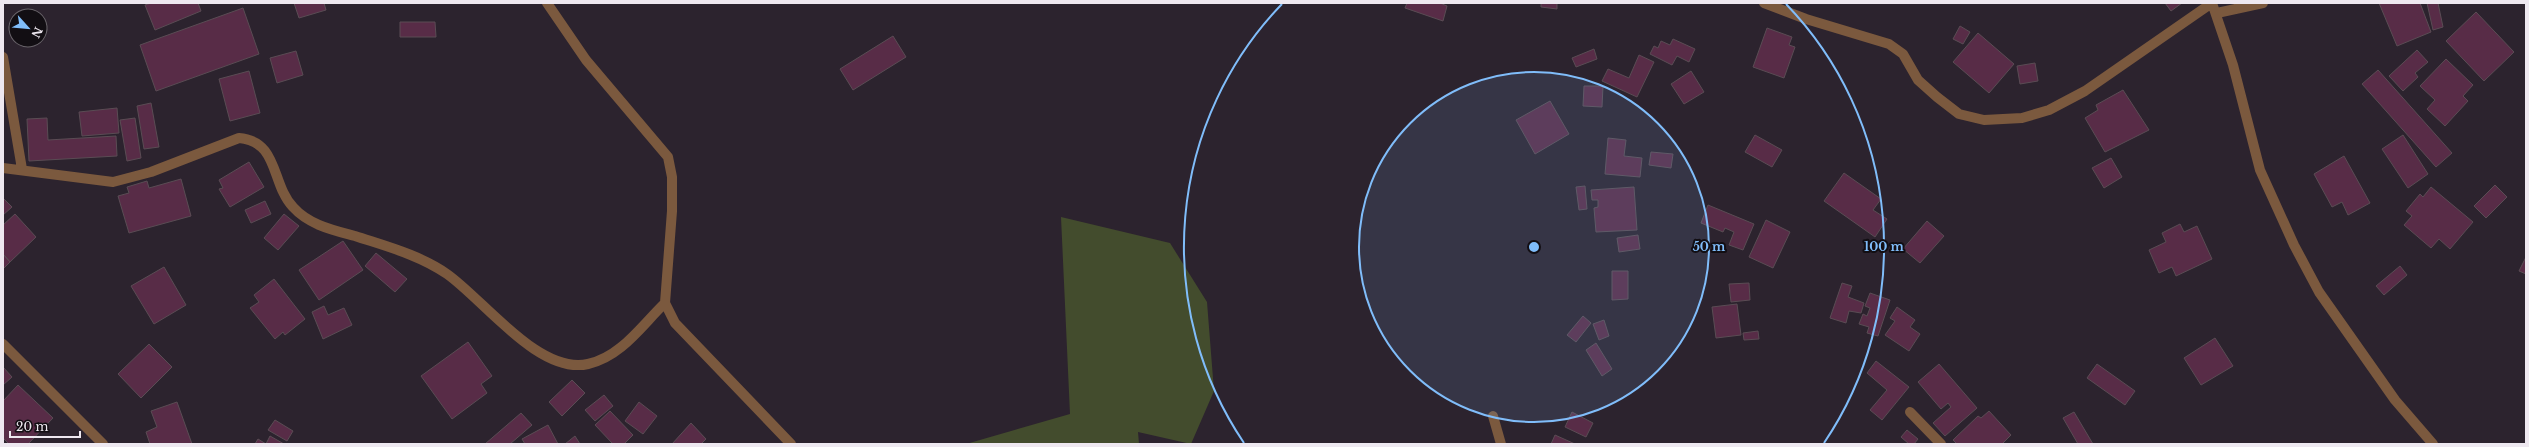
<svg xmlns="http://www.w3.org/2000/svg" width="2529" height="447" viewBox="0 0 2529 447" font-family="'Libre Baskerville',serif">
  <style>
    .green { fill: #434c2d }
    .building { fill: #582c47; stroke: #5a4c54 }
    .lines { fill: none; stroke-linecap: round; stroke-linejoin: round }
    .minor { stroke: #7b593e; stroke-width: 10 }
    .ring { fill: none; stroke: #80bdfa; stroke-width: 2 }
    .centre { fill: #80bdfa; stroke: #120e13; stroke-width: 2 }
    .ring-label { font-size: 12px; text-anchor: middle; font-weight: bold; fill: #80bdfa; stroke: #120e13; stroke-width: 4; stroke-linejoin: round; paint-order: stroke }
  </style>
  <rect width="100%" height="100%" fill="#2c232e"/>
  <path class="green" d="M1061,217L1170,243L1207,302L1214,391L1191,444L1138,432L1139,444H966L1070,414Z"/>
  <path class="building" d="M151,3H198L201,11L155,30L145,5Z
    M294,3H324L326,10L299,18Z
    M1407,3H1440L1447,6L1443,21L1405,8Z
    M1541,3H1557V9L1541,7Z
    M2165,3H2182L2171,11Z
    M2379,3H2420L2431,32L2397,46Z
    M2427,3H2438L2443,27L2433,30Z
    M243,8L259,54L156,91L140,45Z
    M2476,12L2514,52L2484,81L2446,41Z
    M400,22H435L436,37H400Z
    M1960,26L1970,32L1963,44L1953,39Z
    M1767,28L1792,37L1789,45L1795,47L1784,78L1753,67Z
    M1978,33L2014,64L1989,93L1953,62Z
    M893,36L906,57L853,90L840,69Z
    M1673,39L1695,49L1689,62L1677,56L1672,65L1650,54L1654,46L1658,48L1661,41L1670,45Z
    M1594,49L1597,59L1576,67L1572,58Z
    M2417,50L2428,62L2415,73L2418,77L2403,91L2389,76Z
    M296,51L303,75L277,83L270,58Z
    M1639,55L1654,62L1637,97L1602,81L1608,69L1629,78Z
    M2446,59L2473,85L2463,96L2468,101L2445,126L2427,109L2435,100L2420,86Z
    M2035,63L2038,81L2020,84L2017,66Z
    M2378,70L2452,153L2436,167L2362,84Z
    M249,71L260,113L230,121L219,79Z
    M1691,71L1704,92L1684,104L1671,84Z
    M1584,86H1603L1602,107L1583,106Z
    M2123,90L2149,130L2105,152L2085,118L2098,110L2096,105Z
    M1550,101L1569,134L1535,154L1516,120Z
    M151,103L159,147L144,149L137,106Z
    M117,108L119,133L82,136L79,112Z
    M47,118L48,140L116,136L117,156L29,161L27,119Z
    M135,118L141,158L127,161L120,120Z
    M1755,135L1782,150L1772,167L1745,152Z
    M2403,135L2428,174L2408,188L2382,149Z
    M1608,138L1626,140L1624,156L1642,158L1640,177L1605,174Z
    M1651,152L1673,154L1671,168L1649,165Z
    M2344,156L2370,203L2348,215L2342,202L2332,207L2314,174Z
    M2111,158L2122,177L2104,188L2092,168Z
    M249,162L264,187L230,207L219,189L223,188L219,180Z
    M1844,173L1881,199L1873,210L1887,219L1875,237L1824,201Z
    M181,179L191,216L129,233L118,196L129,193L127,187L147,181L149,188Z
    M2495,185L2507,197L2486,218L2474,206Z
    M1585,186L1587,209L1579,210L1576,187Z
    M1634,187L1637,230L1596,232L1594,208L1598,207V200H1592L1591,190Z
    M2431,187L2473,222L2450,249L2439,239L2431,248L2404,225L2412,216L2406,211L2420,194L2423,197Z
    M3,198L12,207L3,215Z
    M265,201L271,214L251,223L245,210Z
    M1708,205L1754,224L1743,250L1729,245L1734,232L1725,228L1723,232L1701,223Z
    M15,214L36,237L10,262L3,254V225Z
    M284,214L299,226L278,250L264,238Z
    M1766,220L1790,232L1773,268L1749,257Z
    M1927,221L1944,236L1920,263L1903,249Z
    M2180,224L2184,232L2197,226L2212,259L2176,276L2172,267L2159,273L2149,250L2166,242L2162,233Z
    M1638,235L1640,249L1619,252L1617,238Z
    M343,241L363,270L319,300L299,270Z
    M376,253L407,279L395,292L365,266Z
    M3,254L10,262L3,269Z
    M2526,257V274L2519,271Z
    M2400,266L2407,275L2384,295L2376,286Z
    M164,267L186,305L154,324L131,286Z
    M1612,271H1628V299L1612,300Z
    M274,279L305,319L285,335L283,332L275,339L250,308L259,302L254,295Z
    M1749,283L1750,300L1731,302L1729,284Z
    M1842,283L1852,286L1848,297L1864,303L1861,313L1849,311L1846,323L1830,318Z
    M1870,293L1890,300L1878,336L1867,333L1869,327L1859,324L1863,314L1867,316L1870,308L1865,306Z
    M1737,304L1741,335L1716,338L1712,307Z
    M324,306L328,315L344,308L352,325L323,339L312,312Z
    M1897,307L1915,320L1910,327L1920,334L1909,351L1885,335L1895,321L1890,318Z
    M1583,316L1591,323L1576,342L1567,335Z
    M1604,320L1609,336L1599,340L1593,324Z
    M1758,331L1759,339L1744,340L1743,333Z
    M2215,338L2233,366L2201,385L2184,358Z
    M468,342L492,376L481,384L487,393L452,419L421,376Z
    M1596,343L1612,369L1602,376L1586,350Z
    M149,344L172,367L141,398L118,374Z
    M1876,361L1909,387L1882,420L1870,410L1887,390L1867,373Z
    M1939,364L1977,408L1945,436L1933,423L1951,407L1948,403L1941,409L1918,382Z
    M2097,364L2135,391L2125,405L2087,378Z
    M3,367L12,377L3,385Z
    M572,380L585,393L562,416L549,402Z
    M18,385L53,418L28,444H9L3,438V401Z
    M604,395L613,406L595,421L585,410Z
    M177,402L192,444H150L146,432L157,427L151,411Z
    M639,402L657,416L643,434L625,421Z
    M610,411L633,435L624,444H613L595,425Z
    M1989,411L2011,435L2002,444H1957L1953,440L1978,416L1981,418Z
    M1572,412L1593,423L1586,437L1565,427Z
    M2074,412L2093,444H2078L2063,418Z
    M521,413L532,425L510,444H485Z
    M275,420L293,431L287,441L268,430Z
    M691,423L706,439L701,444H672Z
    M548,425L558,444H525L522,439Z
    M1907,430L1918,439L1914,444H1909L1901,437Z
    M1555,435L1575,444H1551Z
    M270,436L284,444H255L258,439L266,444Z
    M575,436L580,444H565Z"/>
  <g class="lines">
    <path class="minor" d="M547,3L586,60L668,157L672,177V211L665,303L675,323L791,444
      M1764,3L1806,19L1889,44L1903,54L1918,80L1937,97L1959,114L1984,120L2022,118L2049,110L2085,91L2212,3
      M2212,3L2233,65L2260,170L2294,245L2319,292L2395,400L2433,444
      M2217,13L2263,3
      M3,57L22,169
      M3,168L113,182L151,172L239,138C279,141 271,184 293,207C309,225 333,230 355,236C385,246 420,255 447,274C484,300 539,375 588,364C621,357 642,325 665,303
      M3,344L103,444
      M1910,412L1941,444
      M1493,416L1501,444"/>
  </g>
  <circle cx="1534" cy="247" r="175" fill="#80bdfa" fill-opacity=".12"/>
  <g class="ring">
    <circle cx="1534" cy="247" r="175"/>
    <path d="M1244 443A350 350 0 0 1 1282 4M1786 4A350 350 0 0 1 1824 443"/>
  </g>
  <circle cx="1534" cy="247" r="6" class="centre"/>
  <g class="ring-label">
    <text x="1709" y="251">50 m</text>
    <text x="1884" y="251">100 m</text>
  </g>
  <rect width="2529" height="447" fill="none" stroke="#eee8f0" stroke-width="8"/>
  <g transform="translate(28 28) rotate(117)"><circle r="19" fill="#120e13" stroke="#6a656b"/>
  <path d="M0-3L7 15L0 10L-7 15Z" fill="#80bdfa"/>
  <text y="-6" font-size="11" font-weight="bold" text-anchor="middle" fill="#eee8f0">N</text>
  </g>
  <path d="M10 431v6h70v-6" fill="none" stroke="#eee8f0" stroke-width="2"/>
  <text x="16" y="431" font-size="12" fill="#eee8f0" stroke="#120e13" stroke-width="3" paint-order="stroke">20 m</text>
</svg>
